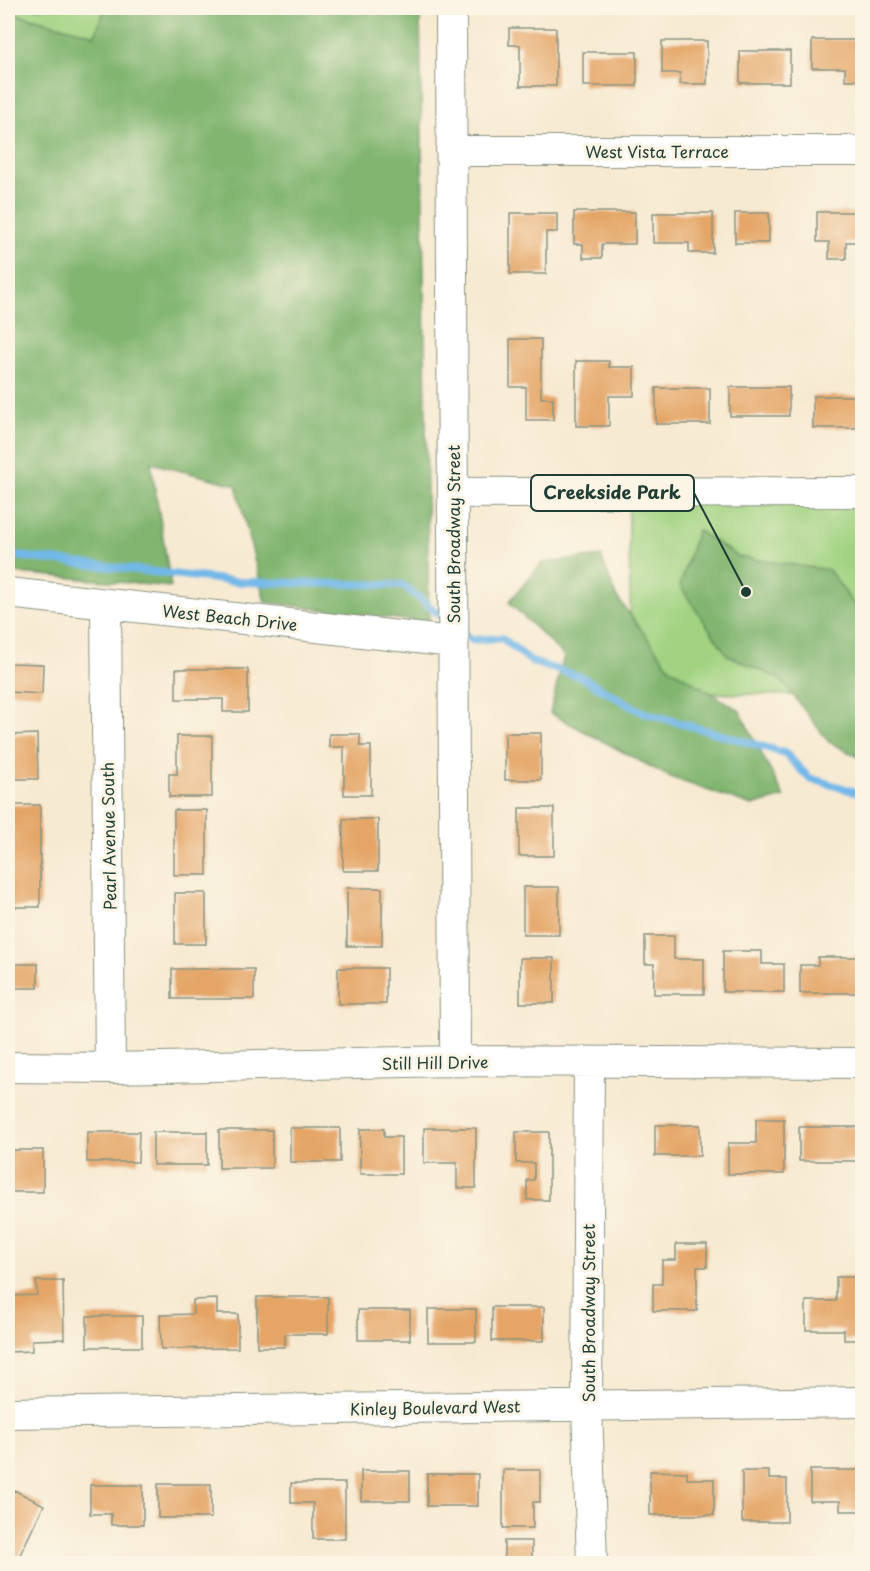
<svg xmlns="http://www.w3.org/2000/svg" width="870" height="1571" viewBox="0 0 870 1571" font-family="'Playpen Sans',sans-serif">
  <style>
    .green { fill: #a2d382; stroke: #60885b; stroke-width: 1.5 }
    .forest { fill: #81b570; stroke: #507952; stroke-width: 1.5 }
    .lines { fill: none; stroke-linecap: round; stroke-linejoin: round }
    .stream { stroke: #72b8e9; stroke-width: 8 }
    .building { fill: #e4a566 }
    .minor-casing { stroke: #8b9483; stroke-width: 32 }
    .minor { stroke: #fff; stroke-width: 30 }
    .labels { text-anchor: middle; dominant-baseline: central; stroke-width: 6; stroke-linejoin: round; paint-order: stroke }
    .street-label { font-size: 16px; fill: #1f3d34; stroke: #fcf5e5 }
    .leader { fill: none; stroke: #1f3d34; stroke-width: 2 }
    .callout-dot { fill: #1f3d34; stroke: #fcf5e5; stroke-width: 2 }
    .callout { fill: #fcf5e5; stroke: #1f3d34; stroke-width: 2 }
    .callout-label { font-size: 18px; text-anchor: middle; font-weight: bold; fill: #1f3d34 }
  </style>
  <rect width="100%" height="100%" fill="#fcf5e5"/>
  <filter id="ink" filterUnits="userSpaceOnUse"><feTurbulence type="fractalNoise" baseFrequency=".0167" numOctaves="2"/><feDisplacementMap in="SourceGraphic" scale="12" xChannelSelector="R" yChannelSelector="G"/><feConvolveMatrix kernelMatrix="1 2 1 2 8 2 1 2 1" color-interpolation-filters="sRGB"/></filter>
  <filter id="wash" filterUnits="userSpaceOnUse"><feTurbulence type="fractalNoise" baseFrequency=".008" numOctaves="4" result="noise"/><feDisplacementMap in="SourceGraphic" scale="24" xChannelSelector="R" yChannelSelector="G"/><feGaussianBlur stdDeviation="1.35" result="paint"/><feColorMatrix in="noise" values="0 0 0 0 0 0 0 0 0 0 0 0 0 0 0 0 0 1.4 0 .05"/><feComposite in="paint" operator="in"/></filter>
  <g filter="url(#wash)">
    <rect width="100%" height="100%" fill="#f7ead2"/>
    <path class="green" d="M8,8H105L95,35L8,12Z
      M862,492V697L632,691L628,493Z"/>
    <path class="forest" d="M105,8H420L429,623L265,602L236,485L151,463L171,587L8,572V12L95,35Z
      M697,530L739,557L829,570L855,606H862V759L829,742L781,680L727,655L680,586Z
      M601,556L616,596L670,668L739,710L784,797L752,806L670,777L550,713L564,656L509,602L542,563Z"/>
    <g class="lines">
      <path class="stream" d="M8,555L241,582L403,585L445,619
        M462,632L472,640L502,638L532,662L581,677L642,712L785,753L809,778L862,794"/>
    </g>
    <g id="blocks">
      <path class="building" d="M509,28H556V86H520V45H509Z
        M812,40H862V80H845V68H812Z
        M662,41H707V84H680V73H662Z
        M740,51H790V83H740Z
        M583,52H637V86H583Z
        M574,212H635V244H602V258H583V244H574Z
        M817,212H862V242H846V259H829V242H817Z
        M510,213H557V232H546V274H510Z
        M653,213H713V253H689V243H653Z
        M735,213H769V243H735Z
        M510,339H541V398H553V420H526V387H510Z
        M576,361H609V367H634V396H609V426H576Z
        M730,387H789V416H730Z
        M656,388H710V424H656Z
        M813,396H862V428H813Z
        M8,654L10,655V663L43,664L42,694L8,692Z
        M176,669H248V712H223V699H176Z
        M505,733H541V780H505Z
        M37,734L38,779H8V735Z
        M329,734H360V746H371V795H344V747H329Z
        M177,736H212V797H169V774H177Z
        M8,805H40V907H8Z
        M519,808H554V856H519Z
        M174,810H207V875H174Z
        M343,819H378V871H343Z
        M523,887H559V935H523Z
        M347,888H382V946H347Z
        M175,893H206V944H175Z
        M645,936H674V959H704V994H654V964H645Z
        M723,951H762V964H784V992H723Z
        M818,957H862V993H800V965H818Z
        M520,958H554V1003H520Z
        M8,960H12V964H38V988H12V1004H8Z
        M338,968H386V1004H338Z
        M172,969H254V999H172Z
        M756,1119H784V1174H728V1143H756Z
        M655,1125H700V1156H655Z
        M799,1127H862V1161H799Z
        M290,1128H340V1162H290Z
        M424,1128H476V1188H457V1163H424Z
        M360,1129H384V1137H401V1174H360Z
        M219,1130H272V1168H219Z
        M87,1132H139L138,1162H87Z
        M153,1132H207V1165H153Z
        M516,1132H549V1200H527V1180H534V1163H516Z
        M8,1150H43V1192H8Z
        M676,1244H707V1267H697V1311H653V1284H662V1260H676Z
        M836,1277H862V1340H844V1330H806V1301H836Z
        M36,1281H63L64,1339L32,1340V1351L8,1352V1296L37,1295Z
        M257,1297H328V1334H285V1347H257Z
        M217,1299V1314H238V1348L161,1349L160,1315L193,1314V1300Z
        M492,1307H544V1341H492Z
        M428,1309H476V1342H428Z
        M358,1310H410V1340H358Z
        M87,1316H142V1347H87Z
        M503,1470H540V1502H533V1528H503Z
        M810,1470H862V1511H840V1501H810Z
        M361,1471H410V1501H361Z
        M650,1471L687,1472V1479H714V1515H650Z
        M742,1471H769V1479H787V1522H742Z
        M427,1474H478V1506H427Z
        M291,1483H345V1539H313V1503H291Z
        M158,1484H211V1518H158Z
        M90,1485H143V1525H111V1514H90Z
        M14,1490L44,1505L18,1559L8,1554V1504Z
        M504,1541H532V1564H504Z"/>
    </g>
  </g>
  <g filter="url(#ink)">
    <use href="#blocks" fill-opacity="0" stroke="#8b9483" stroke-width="1.5"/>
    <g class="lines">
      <defs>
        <path id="minor" d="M451,8L455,1061
          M451,151H862
          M453,493L862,492
          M8,593L453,642
          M106,604L110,1068
          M589,1063L587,1405L592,1564
          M8,1067L110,1068L455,1061L862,1063
          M8,1413L862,1402"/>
      </defs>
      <use href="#minor" class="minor-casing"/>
      <use href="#minor" class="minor"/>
    </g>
  </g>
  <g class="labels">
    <g class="street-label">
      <text x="657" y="151">West Vista Terrace</text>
      <text transform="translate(453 534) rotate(-90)">South Broadway Street</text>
      <text transform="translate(230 617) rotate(6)">West Beach Drive</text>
      <text transform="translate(108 836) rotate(-91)">Pearl Avenue South</text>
      <text transform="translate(435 1062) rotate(-1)">Still Hill Drive</text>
      <text transform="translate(588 1313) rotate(-90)">South Broadway Street</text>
      <text transform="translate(435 1407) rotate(-1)">Kinley Boulevard West</text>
    </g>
  </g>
  <path class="leader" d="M746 592L694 493"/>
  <circle class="callout-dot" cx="746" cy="592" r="6"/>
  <rect class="callout" x="531" y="475" width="163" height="36" rx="6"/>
  <g class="callout-label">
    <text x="612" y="499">Creekside Park</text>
  </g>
  <rect width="870" height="1571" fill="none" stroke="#fcf5e5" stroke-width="30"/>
</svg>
